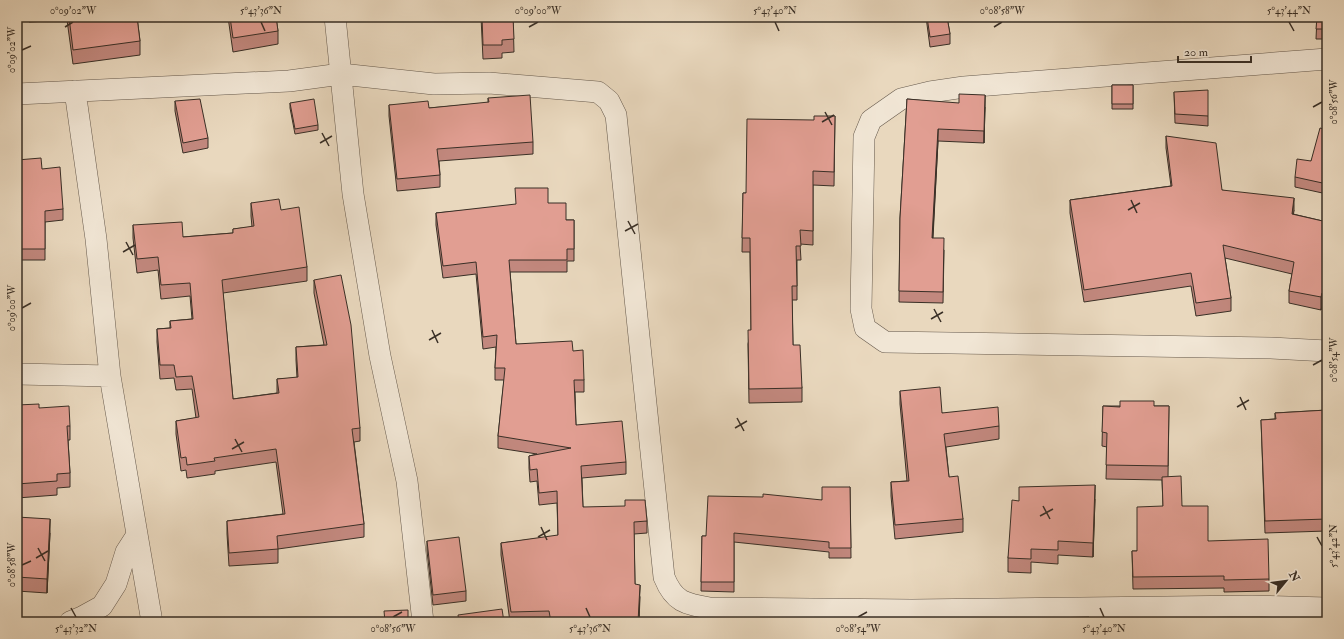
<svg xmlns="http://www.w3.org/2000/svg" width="1344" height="639" viewBox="0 0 1344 639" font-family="'IM FELL Double Pica',serif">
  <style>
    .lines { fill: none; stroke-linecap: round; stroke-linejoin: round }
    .minor-casing { stroke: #65594c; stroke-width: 22 }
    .minor { stroke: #f1e6d5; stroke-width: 21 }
    .wall { fill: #c2887e; stroke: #392f26 }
    .shaded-wall { fill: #9e6f66; stroke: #392f26 }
    .building { fill: #e19e92; stroke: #392f26 }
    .ticks { fill: none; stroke: #392f26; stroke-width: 1.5 }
    .neatline { fill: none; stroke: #392f26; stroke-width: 1.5 }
    .ticks-label { font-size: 10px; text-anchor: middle; fill: #392f26 }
  </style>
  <rect width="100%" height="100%" fill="#e9d8be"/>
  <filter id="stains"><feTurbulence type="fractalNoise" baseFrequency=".005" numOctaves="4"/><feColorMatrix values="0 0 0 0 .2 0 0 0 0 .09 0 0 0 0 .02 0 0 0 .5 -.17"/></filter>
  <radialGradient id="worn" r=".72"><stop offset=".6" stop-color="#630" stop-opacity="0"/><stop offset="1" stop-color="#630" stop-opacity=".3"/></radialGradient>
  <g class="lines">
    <defs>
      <path id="minor" d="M335,17L353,194L380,356L407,481L423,622
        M1327,59L964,87L930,92L901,99L871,120L864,137L861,309L865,328L885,342L1271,348L1327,351
        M17,94L289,81L341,74L434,84L489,83L598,92L609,101L616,115L664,577C674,602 685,604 710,608L912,610L1252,606L1327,608
        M17,374L110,376L96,239L75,91
        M110,376L152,622
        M70,622L82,617L102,606L116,584L126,552L137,535"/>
    </defs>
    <use href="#minor" class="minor-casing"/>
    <use href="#minor" class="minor"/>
  </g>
  <path class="wall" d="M29,17H137L140,41V55L73,64L67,20L29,22Z
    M228,17H276L278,31V44L233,52Z
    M481,17H513L514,52L502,53V58L483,59Z
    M926,17H947L950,34V44L930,47Z
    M1317,17H1327V39H1316Z
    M1112,85H1133V109H1112Z
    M1174,92L1208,116V126L1175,123Z
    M488,98L533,142V154L439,161L440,175V187L397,191L389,116V105L429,108L488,103Z
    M907,99L985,107L984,143L938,141L933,238L944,250L943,303L899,302L900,218Z
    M175,101L208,138V148L183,153L175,111Z
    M290,103L318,125V130L295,134L290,108Z
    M835,116L834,186L813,185V245L800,244L801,260H797V300H792L793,345L802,388V402L749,403L748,344L751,330L750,252H742L743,193H746L814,120Z
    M1327,130V194L1295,187V177L1311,161Z
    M1166,136L1222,190L1294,210L1293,214L1327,222V307L1322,306L1321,310L1289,303V291L1292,274L1225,258L1231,298V311L1196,316L1191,286L1084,302L1070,213V200L1171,186L1166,148Z
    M17,160L42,169L63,209V220L45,222V260H17Z
    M251,203L281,210L307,267V281L223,293L233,399L277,393V379L297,378L296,360V347L324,345L314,293V280L360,428V441L354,442L364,524V537L278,549V563L229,566L227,534V521L283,514L276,462L215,471V474L187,478L186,470L181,471L176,434V421L196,418L192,389L176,390L174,378L160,379L157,342V329L170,328V321L192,319L190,296L161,299L158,270L137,273L133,238V225L183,237L233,233V229L252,227L251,216Z
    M548,203L566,220H574V261H567V272H510L516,344L573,351L584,380V392H575L576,425L626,462V474L582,478L583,507L647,521V533L634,534L635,584L640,597L639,622H510L501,555V543L558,536L557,503L539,505L537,481L530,482L529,468V456L537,454L498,448V436L504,380H495V368L496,347L483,349L476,274L443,278L436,225V213Z
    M900,391L942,413L999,426V439L946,447L949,477L963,519V532L895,539L891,496V482L907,481L900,404Z
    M17,405L39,408L70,426V440H68L70,473V487L57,488V495L17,498Z
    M1103,406H1169L1168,477L1182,506L1208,541L1269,579V591L1224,592V588L1133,589L1132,551H1137L1163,506L1162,480L1106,479L1107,447L1102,446Z
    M1327,410V531L1265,533L1261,420L1275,419V413Z
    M850,487L851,558H829V552L734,542V592L701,591L702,536H706L822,500Z
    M1095,499L1093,557L1058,555V564L1031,562V573L1008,572V558L1019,501Z
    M17,517L50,533L47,593L17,591Z
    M427,541L466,591V601L433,605L427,551Z"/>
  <path class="shaded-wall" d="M985,95V107L984,143V131Z
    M938,129V141L932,249V238Z
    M1294,198V210L1292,227V214Z
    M1322,293V306L1321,310V297Z
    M1095,485V499L1093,557V543Z
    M50,519V533L47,593V579Z
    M640,585L639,622H638Z"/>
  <path class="building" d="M69,17H137L140,41L73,50Z
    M230,17H276L278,31L233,38Z
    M482,17H513L514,39L502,40V45H483Z
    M927,17H947L950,34L930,37Z
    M1317,17H1327V29H1316Z
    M1112,85H1133V104H1112Z
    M1208,90V116L1175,114L1174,92Z
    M959,94L985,95L984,131L938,129L932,238H944L943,292L899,291L900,218L907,99L959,103Z
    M530,95L533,142L437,149L440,175L397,179L389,105L428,101L429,108L489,102L488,98Z
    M200,99L208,138L183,143L175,101Z
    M314,99L318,125L295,129L290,103Z
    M814,116H835L834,172L813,171V231L800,230L801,246H796L797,286H792L793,345H800L802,388L749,389L748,330H751L750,238H742L743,193H746L747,119L814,120Z
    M1320,128L1327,130V184L1295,177L1297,159L1311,161Z
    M1166,136L1216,143L1222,190L1294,198L1292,214L1327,222V294L1322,293L1321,297L1289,291L1294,262L1223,245L1231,298L1196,303L1191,273L1084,290L1070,200L1172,186Z
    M41,158L42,169L60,167L63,209L45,211V249H17V160Z
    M515,188H548V203H566V220H574V249H567V260H509L516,344L572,341L573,351L583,350L584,380H574L576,425L622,421L626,462L581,466L583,507L625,506V500H645L647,521L634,522L635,584L640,585L638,622H551L549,611L511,612L501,543L558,535L557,491L539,493L537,469L530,470L529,456L571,448L498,436L505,368H495L497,335L483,337L476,262L443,266L436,213L516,204Z
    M279,199L281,210L299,207L307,267L222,280L233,399L279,393L277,379L298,377L296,347L327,345L314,280L341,275L351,325L360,428L352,429L364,524L277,536L278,549L229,553L227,521L285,514L276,449L214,458L215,461L187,465L186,457L181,458L176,421L199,417L192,376L176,377L174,365H160L157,329L171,328L170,321L193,319L190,283L161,285L158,257L137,259L133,225L182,222L183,237L233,233V229L254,226L251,203Z
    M940,387L942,413L998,407L999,426L944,434L949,477L958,476L963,519L895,525L891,482L909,481L900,391Z
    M1120,401H1154V406H1169L1168,466L1106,465L1107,433L1102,432L1103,406L1120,407Z
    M39,404V408L69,406L70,426H67L70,473L57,474V481L17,484V405Z
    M1327,410V519L1265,521L1261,420L1276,419L1275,413Z
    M1181,476L1182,506H1208V541L1268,539L1269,579L1224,580V576L1133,577L1132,551H1137V507L1163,506L1162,477Z
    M1095,485L1093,543L1058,541V550L1031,549V559L1008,558L1012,500L1019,501V487Z
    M822,487H850L851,548H829V542L734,533V582H701L702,536H706L708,496L763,497V494L822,500Z
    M17,517L50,519L47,579L17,577Z
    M459,537L466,591L433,595L427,541Z
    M502,609L504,622H459L458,615Z
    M408,610V622H385L384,611Z
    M1089,617L1090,622H981V620Z"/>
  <path class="ticks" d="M261,22L265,31M775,22L779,31M1289,22L1294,31M65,27L73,22M529,27L538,22M994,27L1002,22M22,50L31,46M1313,107L1322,102M825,112L832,125M822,122L834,115M322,133L329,146M320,143L332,136M1131,200L1137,213M1128,210L1140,203M628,221L635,234M625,231L638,224M126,242L133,255M123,252L135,245M22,308L31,303M934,309L941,322M931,319L943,312M432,330L438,343M429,340L441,333M1313,365L1322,360M1240,397L1246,410M1237,407L1249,400M737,418L744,431M735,428L747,421M235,439L242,452M232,449L244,442M1043,506L1050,519M1040,516L1053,509M541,527L547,540M538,537L550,530M1317,537L1322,546M38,548L45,561M36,558L48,551M22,565L31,561M71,608L76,617M586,608L590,617M1100,608L1104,617M393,617L402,612M858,617L867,612"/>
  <rect width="1344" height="639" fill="none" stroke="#e9d8be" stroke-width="44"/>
  <g transform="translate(1286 581) rotate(61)" stroke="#f1e6d5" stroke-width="3" paint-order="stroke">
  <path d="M0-3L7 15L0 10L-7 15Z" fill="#392f26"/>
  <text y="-6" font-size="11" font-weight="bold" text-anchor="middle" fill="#392f26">N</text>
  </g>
  <path d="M1178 56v6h73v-6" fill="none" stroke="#392f26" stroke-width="2"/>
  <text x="1184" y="56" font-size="12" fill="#392f26" stroke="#f1e6d5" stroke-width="3" paint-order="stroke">20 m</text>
  <rect x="22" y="22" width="1300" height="595" class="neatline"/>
  <g class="ticks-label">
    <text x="73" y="14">0°09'02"W</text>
    <text x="261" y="14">5°43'36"N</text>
    <text x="538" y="14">0°09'00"W</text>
    <text x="775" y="14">5°43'40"N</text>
    <text x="1002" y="14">0°08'58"W</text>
    <text x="1289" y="14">5°43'44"N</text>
    <text transform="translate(11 50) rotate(-90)" y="4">0°09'02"W</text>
    <text transform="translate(1333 102) rotate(-90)" y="4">0°08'56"W</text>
    <text transform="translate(11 308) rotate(-90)" y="4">0°09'00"W</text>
    <text transform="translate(1333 360) rotate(-90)" y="4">0°08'54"W</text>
    <text transform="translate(1333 546) rotate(-90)" y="4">5°43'42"N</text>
    <text transform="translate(11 565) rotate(-90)" y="4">0°08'58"W</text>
    <text x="76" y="632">5°43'32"N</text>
    <text x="393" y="632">0°08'56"W</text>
    <text x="590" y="632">5°43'36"N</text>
    <text x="858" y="632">0°08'54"W</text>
    <text x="1104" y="632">5°43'40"N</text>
  </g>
  <rect width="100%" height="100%" filter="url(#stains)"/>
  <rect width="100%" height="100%" fill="url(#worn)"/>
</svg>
